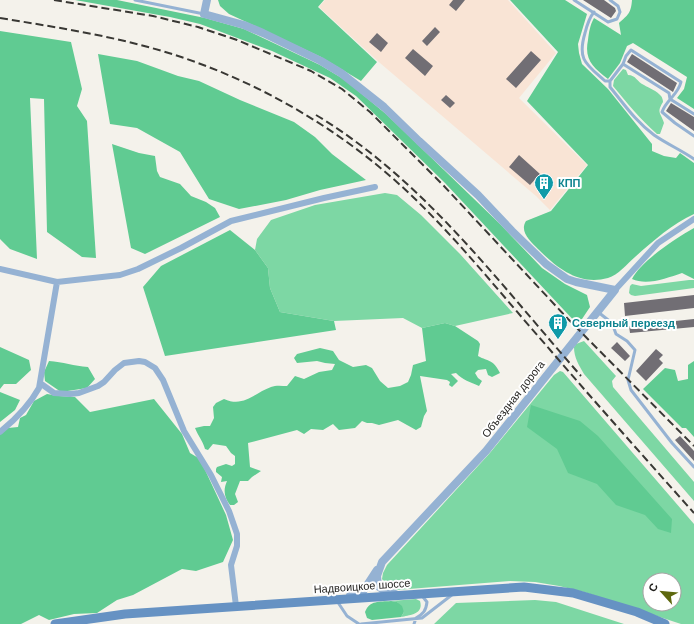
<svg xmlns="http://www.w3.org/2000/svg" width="694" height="624" viewBox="0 0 694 624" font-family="'DM Sans',sans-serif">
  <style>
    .industrial { fill: #f9e4d5 }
    .green { fill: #7dd7a4; fill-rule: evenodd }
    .forest { fill: #60cb92 }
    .building { fill: #716e74 }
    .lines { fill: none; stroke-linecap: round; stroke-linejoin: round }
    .service { stroke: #95b2d3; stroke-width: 3 }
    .minor { stroke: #95b2d3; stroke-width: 6 }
    .tertiary { stroke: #95b2d3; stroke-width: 8 }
    .secondary { stroke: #6692c3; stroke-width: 9 }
    .rail { stroke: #393834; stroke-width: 2; stroke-dasharray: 8 4; stroke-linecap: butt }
    .labels { text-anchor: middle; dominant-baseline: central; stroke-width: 4; stroke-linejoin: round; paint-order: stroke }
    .culture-label { font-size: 11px; font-weight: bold; fill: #0d838f; stroke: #fff; text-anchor: start }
    .street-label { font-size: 11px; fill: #1f1e1b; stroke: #fff }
  </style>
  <rect width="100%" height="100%" fill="#f4f2eb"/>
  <path class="industrial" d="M325,0H508L556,53L519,98L587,165L550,210L536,196L380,63L319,7Z"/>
  <path class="green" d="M623,69L626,70L628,75C636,75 637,82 644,85C649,88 657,91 661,96C662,97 663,100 663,102C656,113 661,113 664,123L660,134H657C640,119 627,103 613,86L614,80Z
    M385,193L397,195L421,215L460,254L513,313L455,326L445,323L422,328L403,318L334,321L280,312L270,288L268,268L255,250L257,239L271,220L315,205Z
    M689,280H694V288L635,296L631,295L629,293L630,286L632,284L641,286Z
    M584,341L616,376L612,381L613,387L694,482V501L584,374C579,365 574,358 574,347L576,344Z
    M560,371L563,372L694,524V624H681L584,592L559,586L535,582L510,581L396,590L388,587L382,579L383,573L387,565L489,454L554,375ZM650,580H674V604H650Z
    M416,599L420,601C424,614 410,615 401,617L404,612L397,602L391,601Z
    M535,600L556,602L624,624H434L456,603Z"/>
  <path class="forest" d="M75,0H117L205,18L244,29L320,65L345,80L386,114L500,224L542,268L565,284L587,295L590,307L578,325L445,183L356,96L330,78L272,51L200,24L170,17Z
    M218,0H324L318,7L377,62L361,81L321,57L229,14L220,6Z
    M510,0H565L587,14L578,44L579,53L582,64L608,89L652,144V151L664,156L676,158L680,153L694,163V214C672,224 653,241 635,257C627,264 618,275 608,278C579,286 557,268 538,249C531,242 519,232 526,221L551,211L588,165L527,101L558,52Z
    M632,0H694V109L677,98L684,89L687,77L633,43L627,46L620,63L608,79C593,67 584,60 588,40C589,32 590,25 594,18L621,35L619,23C628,15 631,13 632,0Z
    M0,31L71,42L82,89L77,106L87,121L96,258L82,257L47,232L44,99L30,98L37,259L10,249L0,239Z
    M98,54L137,61L178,76L199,81L240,100L294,122L315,137L332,154L366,180L320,190L286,200L239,209L209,199L180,152L137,128L110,124Z
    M112,144L139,153L155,156L157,171L160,177L180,184L191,196L206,202L215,208L220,217L145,254L131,248Z
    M694,228V279L682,273C667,278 647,286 632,279C641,261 676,238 694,228Z
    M230,230L255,250L268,268L270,288L280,312L334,321L336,330L165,356L143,287L161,266Z
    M445,323L455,326L478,341L480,344L478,356C489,362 493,359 500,373L492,377L488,375L486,369L478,370L475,373L478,378L482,381L479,386C470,382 463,380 456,373L451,374L458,381L452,387L449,385L450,382L447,380L420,376L427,411L424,416L421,427L416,430L398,420L379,425L372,423H367L362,421L355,428L339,430L333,424L323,430L311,429L304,434L297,430L248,443L250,467L261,471L252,477L248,481H240L235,494L238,502L234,505H230C224,497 223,490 227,481L221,482L222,477L216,472V469L217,467L226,464L232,466L235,464V456L231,453L226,446L213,444L208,450L205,449C203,441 198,436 195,428L204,426H210L214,418L213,407L216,403L224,399C244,408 254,393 271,387C276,385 282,386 287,386L295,376L304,379L319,372L332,370L335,364L325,363L317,361L297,363L294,358L297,354L320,348L333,351L339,360L353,367L366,365L372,368L380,381L388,388L400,386L408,382L411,375L413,365L426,361L422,328Z
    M0,347L29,360L31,370L16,384H4L0,389Z
    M49,361C63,362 74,366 88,367L95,379L87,388L61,392L45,381L44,372Z
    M694,361V437L686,428H682L643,389L665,368L675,370L678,381L688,379V365Z
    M0,392L20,400L15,410L0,422Z
    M47,394L59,396L75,397L90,412L154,399L182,434L190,453L200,459L226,515L233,540L223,562L196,571L182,569L133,595L117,600L97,613L74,614L49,620L39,615L21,624H0V434L8,428L18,427L20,418L26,415L34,401Z
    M531,405L580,421L598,436L672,519L671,533L658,529L645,515L616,505L597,484L568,473L557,449L527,427Z
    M391,601L397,602L402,606L404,612L401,617L372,620L367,618L365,612C370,600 379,602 391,601Z"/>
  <path class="building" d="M453,0H465L456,11L449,5Z
    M583,0H604L615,8L616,11L611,18Z
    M435,27L440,32L427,46L422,41Z
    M377,33L388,43L381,52L369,42Z
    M413,49L433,66L425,76L405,58Z
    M531,51L541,60L516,88L506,79Z
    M632,54L677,83L673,92L627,62Z
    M446,95L455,103L450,108L441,100Z
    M671,103L694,117V131L666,111Z
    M519,155L540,174L530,185L509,167Z
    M694,295V308L625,316L624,303Z
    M694,319V327L630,333L629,326Z
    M617,342L630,356L625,361L611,348Z
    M656,349L663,355L659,359L663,363L646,381L636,371Z
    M680,436L694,451V461L675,440Z"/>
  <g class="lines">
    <path class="service" d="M135,0L204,14
      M574,0L608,22L617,19L620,12L618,6L610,0
      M594,12C589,18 587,25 585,33C577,60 586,64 605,81H610
      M623,64L626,56L631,50L681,82C678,95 666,100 662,112L675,123L694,136
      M694,114L670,99L669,93L623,64L610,81V87C624,104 636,122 654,135C667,144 681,150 694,159
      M598,312L612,323L616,334L627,341L635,350L628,380L631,390L672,443L694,467
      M337,601L347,616L359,624
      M361,624L422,618L453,594
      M414,624L416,618C423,614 426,611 427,602L423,597"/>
    <path class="minor" d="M0,269L57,282L120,275L138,269L181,248L231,221L324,198L375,187
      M615,290L658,243L694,219
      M40,383L54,393L70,394L79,393L98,386L104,382L115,370L124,363L139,361L145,362L155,368L163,380L184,431L211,475L229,511L237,534V546L231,565L236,606
      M0,432C16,419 29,406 39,388L57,282"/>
    <path class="tertiary" d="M207,0L204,14L244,25L263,33L321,61L341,73L384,107L419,141L478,195L512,231L546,264L567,279L576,282L615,290L486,451L382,562L377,576L378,586L386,592L395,594
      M350,596L362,593L377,570"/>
    <path class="secondary" d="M55,624L125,614L524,587L573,593L637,612L665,624"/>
    <path class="rail" d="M54,0L153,16L198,27L237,40L311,71L342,89L370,112L443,185L568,319L694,446
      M0,18C67,29 134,39 198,63C277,92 351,138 411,195C459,241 501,294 545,344C594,401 644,457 694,513
      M316,115C424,180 499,283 581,376"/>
  </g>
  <defs>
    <symbol id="building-pin" viewBox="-11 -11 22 30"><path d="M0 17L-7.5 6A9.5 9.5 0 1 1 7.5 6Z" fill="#0f9aa8" stroke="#fff"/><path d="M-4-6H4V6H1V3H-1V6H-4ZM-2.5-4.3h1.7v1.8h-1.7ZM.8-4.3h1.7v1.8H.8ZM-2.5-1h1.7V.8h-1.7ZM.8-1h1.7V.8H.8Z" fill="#fff"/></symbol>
  </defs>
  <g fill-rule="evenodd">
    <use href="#building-pin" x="533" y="172" width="22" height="30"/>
    <use href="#building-pin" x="547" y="312" width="22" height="30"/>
  </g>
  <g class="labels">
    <g class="culture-label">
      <text x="558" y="183">КПП</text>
      <text x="572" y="323">Северный переезд</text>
    </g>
    <g class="street-label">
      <text transform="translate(513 399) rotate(-52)">Объездная дорога</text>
      <text transform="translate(362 586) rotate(-4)">Надвоицкое шоссе</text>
    </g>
  </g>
  <g transform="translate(662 592) rotate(297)"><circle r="19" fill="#ffffff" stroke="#a5a5a4"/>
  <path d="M0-3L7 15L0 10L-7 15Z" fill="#5d680e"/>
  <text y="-6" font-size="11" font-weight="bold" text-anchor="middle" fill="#1f1e1b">С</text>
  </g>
</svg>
